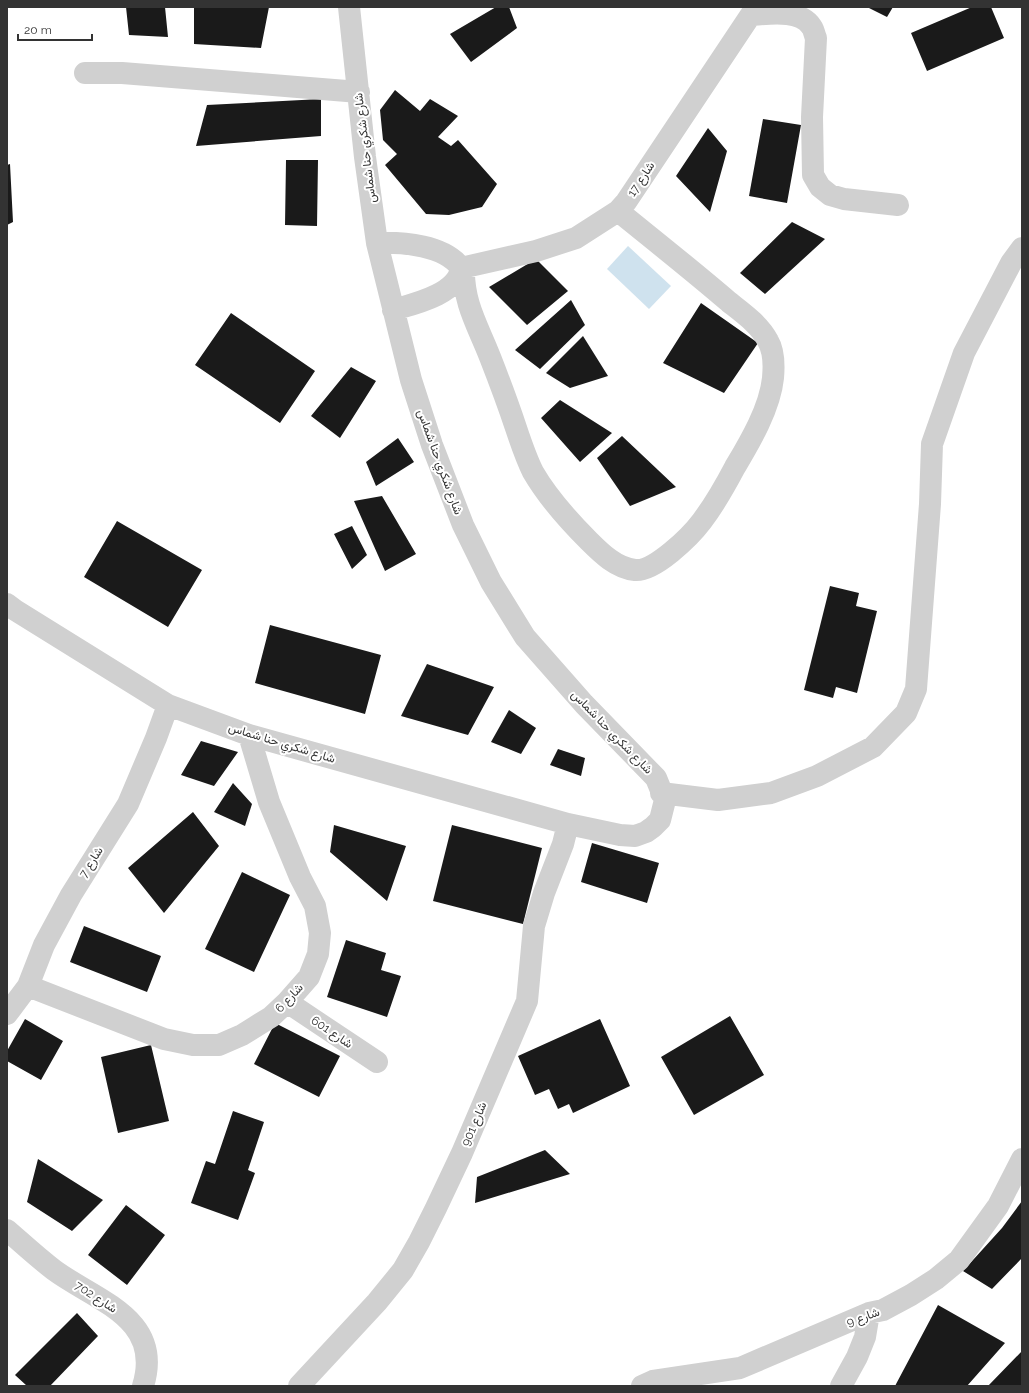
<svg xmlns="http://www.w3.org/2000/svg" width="1029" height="1393" viewBox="0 0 1029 1393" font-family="Raleway,Vazirmatn,sans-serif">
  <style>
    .water { fill: #cfe2ee }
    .building { fill: #1a1a1a }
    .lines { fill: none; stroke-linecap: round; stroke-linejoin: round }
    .minor { stroke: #d0d0d0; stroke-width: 22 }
    .labels { text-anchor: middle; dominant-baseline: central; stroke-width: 4; stroke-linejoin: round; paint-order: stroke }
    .street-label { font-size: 12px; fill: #333; stroke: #fff }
  </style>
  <rect width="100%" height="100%" fill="#fff"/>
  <path class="water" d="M628,246L671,286L649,309L607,269Z"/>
  <path class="building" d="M126,7H165L168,37L129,35Z
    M194,7H269L261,48L194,44Z
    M496,7H509L517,28L471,62L450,34Z
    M867,7H893L887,17Z
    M972,7H991L1004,38L927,71L911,33Z
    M395,90L420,111L430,99L458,116L438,137L451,146L458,140L497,184L482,207L449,215L426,214L385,165L397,154L383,140L380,110Z
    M321,99V136L196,146L207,105Z
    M763,119L801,125L787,203L749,196Z
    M708,128L727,151L710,212L676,176Z
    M286,160H318L317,226L285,225Z
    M10,164L13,222L7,225V165Z
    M792,222L825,239L765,294L740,273Z
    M536,259L568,291L527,325L489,287Z
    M571,300L585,325L540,369L515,350Z
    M701,303L758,343L724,393L663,363Z
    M231,313L315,371L280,423L195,365Z
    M583,336L608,376L570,388L546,373Z
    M351,367L376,381L340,438L311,416Z
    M560,400L612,433L580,462L541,418Z
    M622,436L676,487L630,506L597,458Z
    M398,438L414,462L376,486L366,462Z
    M382,496L416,554L385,571L354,501Z
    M117,521L202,570L168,627L84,577Z
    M352,526L367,555L352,569L334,534Z
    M830,586L859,593L856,606L877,611L857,693L836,687L833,698L804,690Z
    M270,625L381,655L365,714L255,683Z
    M427,664L494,687L468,735L401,716Z
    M509,710L536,728L521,754L491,742Z
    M201,741L238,752L214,786L181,775Z
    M558,749L585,758L581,776L550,765Z
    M233,783L252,804L245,826L214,812Z
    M193,812L219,846L164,913L128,868Z
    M334,825L406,846L387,901L330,852Z
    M452,825L542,848L523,924L433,901Z
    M592,843L659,863L647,903L581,882Z
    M242,872L290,895L254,972L205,949Z
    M84,926L161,956L147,992L70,962Z
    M346,940L386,953L381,970L401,976L387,1017L327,997Z
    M730,1016L764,1075L694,1115L661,1057Z
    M25,1019L63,1041L41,1080L7,1061V1051Z
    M600,1019L630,1086L573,1113L569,1104L558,1109L549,1089L535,1095L518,1056Z
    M275,1023L340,1056L319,1097L254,1064Z
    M151,1045L169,1121L118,1133L101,1057Z
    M233,1111L264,1122L248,1170L255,1173L238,1220L191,1203L206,1161L215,1164Z
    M545,1150L570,1174L475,1203L477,1177Z
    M38,1159L103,1200L72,1231L27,1202Z
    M1022,1201V1258L992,1289L963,1271L1002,1228Z
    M126,1205L165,1235L127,1285L88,1255Z
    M938,1305L1005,1343L967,1386H895Z
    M77,1313L98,1336L50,1386H27L15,1375Z
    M1022,1351V1386H988Z"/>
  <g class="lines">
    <path class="minor" d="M751,15C768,14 800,9 811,26C814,29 814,34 816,38L812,117L813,175L820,187L830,195L844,199L898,205
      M85,73H122L359,92
      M377,243C403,242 445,245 461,268C458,294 414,304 393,310
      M461,268L536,251L576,238L618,211L626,202L756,7
      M464,268C463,303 478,326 490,357C499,380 508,404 516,428C521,443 526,458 533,472C548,498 568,520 589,541C601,553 616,568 635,570C654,572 690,537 702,521C714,505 725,486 735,467C750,442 770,408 773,378C774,367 774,351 768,341C760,325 743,313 729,302C693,271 655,241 618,211
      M7,604L15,610L168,705L249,735L568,824L620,835L635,836L646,832L653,827L660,820L665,800L656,778L584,704L525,637L491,582L463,525L432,445L411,380L377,243L365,157L349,7
      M661,793L718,800L771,793L817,776L873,747L906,713L916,689L930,504L932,444L964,353L1011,263L1022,248
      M28,986L164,1039L193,1045H219L242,1035L271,1017L287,1002L309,977L318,954L320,933L315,906L300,877L269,802L249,735
      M287,1002L377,1062
      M7,1014L28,986L44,945L71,895L128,804L156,738L168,705
      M7,1230C22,1243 37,1257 54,1270C96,1301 164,1318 143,1386
      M299,1386L377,1302L403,1270L419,1242L436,1208L462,1153L527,1001L534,926L544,893L563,844L568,824
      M642,1386L653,1381L740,1368L869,1313L883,1310L911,1295L936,1279L959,1260L998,1206L1022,1159
      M841,1386L857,1357L865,1337L869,1313"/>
  </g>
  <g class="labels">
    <g class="street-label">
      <text transform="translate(365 148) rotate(-97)">شارع شكري حنا شماس</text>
      <text transform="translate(641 179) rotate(-57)">شارع 17</text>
      <text transform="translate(440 462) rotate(70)">شارع شكري حنا شماس</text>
      <text transform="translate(612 732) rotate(46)">شارع شكري حنا شماس</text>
      <text transform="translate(282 743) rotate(17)">شارع شكري حنا شماس</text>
      <text transform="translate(91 862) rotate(-58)">شارع 7</text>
      <text transform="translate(289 998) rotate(-47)">شارع 6</text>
      <text transform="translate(332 1032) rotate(34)">شارع 601</text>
      <text transform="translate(474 1124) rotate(-67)">شارع 901</text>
      <text transform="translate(96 1297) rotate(33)">شارع 702</text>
      <text transform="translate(863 1317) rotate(-20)">شارع 9</text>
    </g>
  </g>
  <rect width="1029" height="1393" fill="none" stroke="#333333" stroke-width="16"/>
  <path d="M18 34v6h74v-6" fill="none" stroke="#333333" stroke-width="2"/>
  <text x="24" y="34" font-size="12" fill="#333333" stroke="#ffffff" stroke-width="3" paint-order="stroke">20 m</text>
</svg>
